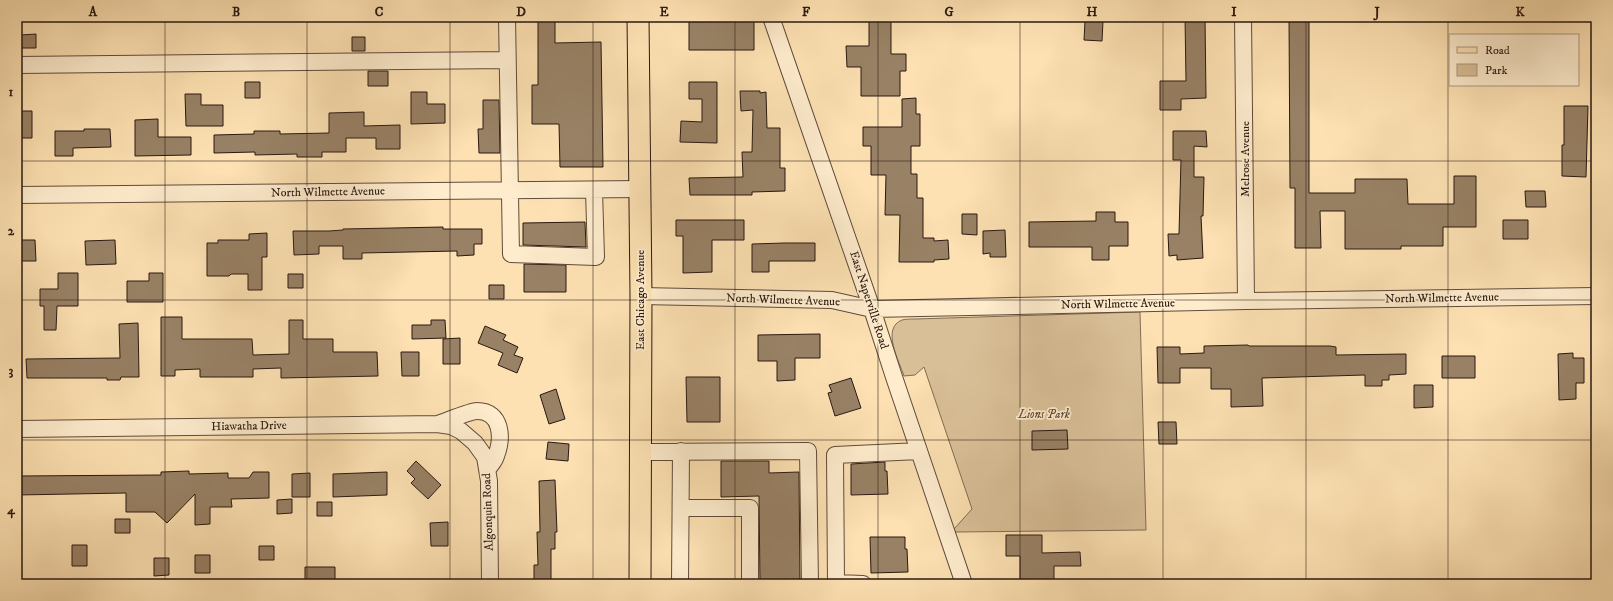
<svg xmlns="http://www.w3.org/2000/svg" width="1613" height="601" viewBox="0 0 1613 601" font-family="'IM FELL DW Pica',serif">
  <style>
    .green { fill: #d9bf97; stroke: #826c54 }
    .building { fill: #988165; stroke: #2a1912 }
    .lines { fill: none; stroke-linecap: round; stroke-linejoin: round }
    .minor-casing { stroke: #5f4b3a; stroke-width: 18 }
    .major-casing { stroke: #2a1912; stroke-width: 23 }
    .minor { stroke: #feeccd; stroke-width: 16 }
    .major { stroke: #fde1b2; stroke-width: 21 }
    .grid { fill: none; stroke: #2a1912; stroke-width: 1; stroke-opacity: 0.55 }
    .labels { text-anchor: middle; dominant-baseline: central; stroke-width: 3.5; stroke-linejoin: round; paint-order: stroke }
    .street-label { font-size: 12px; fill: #2a1912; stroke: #feeccd }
    .park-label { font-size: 12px; font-style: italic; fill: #5f4b3a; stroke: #feeccd }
    .neatline { fill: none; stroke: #2a1912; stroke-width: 1.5 }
    .grid-label { font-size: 13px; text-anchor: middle; font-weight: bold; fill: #2a1912 }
  </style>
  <rect width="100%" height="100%" fill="#fde1b2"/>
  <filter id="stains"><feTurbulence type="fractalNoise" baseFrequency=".005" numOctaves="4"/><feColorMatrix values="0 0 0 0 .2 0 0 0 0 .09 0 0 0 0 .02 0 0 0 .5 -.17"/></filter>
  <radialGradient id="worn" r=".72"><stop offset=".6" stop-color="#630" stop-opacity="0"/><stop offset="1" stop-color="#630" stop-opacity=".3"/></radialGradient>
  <path class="green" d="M1140,312L1146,530L955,532L954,529L972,509L924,367L915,375L904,376C899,361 881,328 902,320C906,319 911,319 915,319Z"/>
  <path class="building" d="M538,17H555V43L601,42L603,167H560L559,124H532V85H538Z
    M689,17H754V50H689Z
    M869,17H891V54H906V71H900V96H861V67H847L846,46H869Z
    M1185,17H1205L1206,98L1181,99V110H1160V81H1186Z
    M1289,17H1309V193H1355V179H1407L1408,204H1454V176H1476V227H1443V246H1401V249H1345V211H1320L1321,248H1295V188H1290Z
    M1085,21H1103L1102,41L1084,40Z
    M36,34V48H20V35Z
    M352,37H365V51H352Z
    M368,71H388V86H368Z
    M245,82H260V98H245Z
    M689,82H717V143L680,142L681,121L702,122V99H689Z
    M740,91H760V93L766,92L767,128H780V168H785V191L752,192V195H690L689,178L743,177L742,152H752L753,110L741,111Z
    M411,92H427V104H445V123L411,124Z
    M185,94H201V105H223V126H186Z
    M916,98V114H920V146H911V174H917V198H923V238H934V241L948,240L949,259L934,260V262H899L900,215H885L886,175H871V146H863V127H902V99Z
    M483,100H499L500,153H479L478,129H483Z
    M1564,106H1588L1586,177L1562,176V145H1564Z
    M17,111H32V138H17Z
    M364,112V126L400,125V149H376V138H346V152H322V157H297V154L255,155V152L214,153V135L254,134V131H280V134L329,133V113Z
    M158,119V137H191V155L135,156V120Z
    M84,129H110L111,147L73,148V156H55V131H84Z
    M1173,131H1206L1207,147L1194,146V177H1204L1203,216H1201L1203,258L1177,260V255L1169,256L1168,234H1179L1181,160H1173Z
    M1525,191H1545L1546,207H1526Z
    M1096,212H1115V222H1128V246H1109V260H1092V247H1029V222L1096,221Z
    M962,214H977V235L962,234Z
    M676,220H744V240H712V272L683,273V236H676Z
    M1503,220H1528V239H1503Z
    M585,222L586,247L523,245V223Z
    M443,227V229H482V244H474V255L457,256V251L362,253V259H343V246H319V254L294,255L293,231H329L343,230V229Z
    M1005,230L1006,257H990V253L983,254V231Z
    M267,233V257H262V290H248V274H231L229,276H207V243H218V240H249V234Z
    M17,240H35L36,261H17Z
    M115,240L116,264L86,265L85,241Z
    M784,243H815V261H769V272H752V244Z
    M524,264L566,265V292H524Z
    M58,273H78V306H57L56,330H44V306H40V289H58Z
    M149,273H163V302H127V281H149Z
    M288,274H303V288H288Z
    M489,285H504V299H489Z
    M161,317H182V339H252L253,355L289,354V320H303V339H333V352H377L378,376L281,378V368L253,369V377H200V369L175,370V376H161Z
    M431,320H445L446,338L412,339V325H431Z
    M138,323L139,377H121L120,380H107V378H27L26,359L120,358L119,324Z
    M485,326L506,335L503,340L518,347L514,355L523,358L517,373L498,365L503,353L478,343Z
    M820,334V358H795V380L777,381V361H758V335Z
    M460,338V364H443V339Z
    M1248,345L1249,346H1330L1336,347V355L1406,354V374L1389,375V380H1382V386H1365V375L1262,378L1263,406L1231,407V389H1211V368H1180V383H1158L1157,347H1180V354L1204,353V346Z
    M401,352H419V376H402Z
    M1573,353V358H1584V383H1576V399L1559,400L1558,354Z
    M1442,356H1475V378H1442Z
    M686,377H720V422H687Z
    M851,378L861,408L835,416L828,393L832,392L829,385Z
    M1414,385H1433V407L1414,408Z
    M556,389L565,419L549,424L540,395Z
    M1158,422H1176L1177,444H1159Z
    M1067,430L1068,449L1032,450V431Z
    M548,442L569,444L568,461L546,459Z
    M416,461L441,485L428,499L411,483L415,479L407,471Z
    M721,461H769V473L799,472L800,584H760L759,496L721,497Z
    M885,462V471H887L888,494L851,495V464Z
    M189,471V474L228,473V478H249L253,472H269V498L231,499L232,507H210V524L195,525V494L167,523L155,512H126V493L17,495V476L161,475V472Z
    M387,472V495L333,497V474Z
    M310,473V497H292V474Z
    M555,480L557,532H555V549H551V584H534V565H538L537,532H540L539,481Z
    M292,499V513L277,514V500Z
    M317,502H332V516H317Z
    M115,519H130V533H115Z
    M448,522V546H431L430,523Z
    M1006,535H1042V553L1080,552L1081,566H1054V584H1020V556H1006Z
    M870,537H905V549H907L908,572L871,573Z
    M72,545H87V566H72Z
    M259,546H274V560H259Z
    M195,555H210V573H195Z
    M154,558H169V575L154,576Z
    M305,567H335V581H305Z"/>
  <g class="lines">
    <defs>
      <path id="minor" d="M507,17L511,254L596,257L594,190
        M771,17L872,309L894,377L964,584
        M1243,17L1246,301
        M17,65L507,60
        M17,195L640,189
        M641,296L832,300L872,309L1246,301L1596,296
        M438,424C447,421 470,411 477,411C502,411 503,438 496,456C495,461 490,465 488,469
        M17,429L437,424L451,426L461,431L475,443L485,457L489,481L490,584
        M640,452L808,451L810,584
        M681,508H750V584
        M680,584L681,451
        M863,584L836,583L835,455L919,451"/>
      <path id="major" d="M638,17L641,296L640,584"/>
    </defs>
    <use href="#minor" class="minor-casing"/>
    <use href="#major" class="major-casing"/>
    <use href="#minor" class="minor"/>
    <use href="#major" class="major"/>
  </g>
  <path class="grid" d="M165,17V584M307,17V584M450,17V584M593,17V584M735,17V584M878,17V584M1020,17V584M1163,17V584M1306,17V584M1448,17V584M17,161H1596M17,300H1596M17,440H1596"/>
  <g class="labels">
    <g class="street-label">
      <text transform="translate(1245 159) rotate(-90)">Melrose Avenue</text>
      <text transform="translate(328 192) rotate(-1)">North Wilmette Avenue</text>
      <text transform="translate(1442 298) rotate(-1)">North Wilmette Avenue</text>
      <text transform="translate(640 300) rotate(-90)">East Chicago Avenue</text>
      <text transform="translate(783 300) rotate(2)">North Wilmette Avenue</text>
      <text transform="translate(869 300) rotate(72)">East Naperville Road</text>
      <text transform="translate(1118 304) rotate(-1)">North Wilmette Avenue</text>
      <text transform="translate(249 426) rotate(-1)">Hiawatha Drive</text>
      <text transform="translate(488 512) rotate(-92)">Algonquin Road</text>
    </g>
    <g class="park-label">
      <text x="1044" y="414">Lions Park</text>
    </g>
  </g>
  <rect width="1613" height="601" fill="none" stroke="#fde1b2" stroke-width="44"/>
  <rect x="1449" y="34" width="130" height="52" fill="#feeccd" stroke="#a99882"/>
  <rect x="1457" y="47" width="20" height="6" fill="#fde1b2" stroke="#a99882"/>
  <text x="1485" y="54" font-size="12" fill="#2a1912">Road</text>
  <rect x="1457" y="64" width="20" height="12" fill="#d9bf97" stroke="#a99882"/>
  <text x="1485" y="74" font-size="12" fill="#2a1912">Park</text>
  <rect x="22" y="22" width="1569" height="557" class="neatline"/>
  <g class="grid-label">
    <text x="93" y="16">A</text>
    <text x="236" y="16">B</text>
    <text x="379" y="16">C</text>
    <text x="521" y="16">D</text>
    <text x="664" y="16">E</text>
    <text x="806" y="16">F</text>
    <text x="949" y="16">G</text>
    <text x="1092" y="16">H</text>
    <text x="1234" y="16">I</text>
    <text x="1377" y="16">J</text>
    <text x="1520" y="16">K</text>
    <text x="11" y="96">1</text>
    <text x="11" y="235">2</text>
    <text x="11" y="375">3</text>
    <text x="11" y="514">4</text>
  </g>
  <rect width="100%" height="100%" filter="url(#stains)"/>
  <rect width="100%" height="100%" fill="url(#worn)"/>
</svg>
